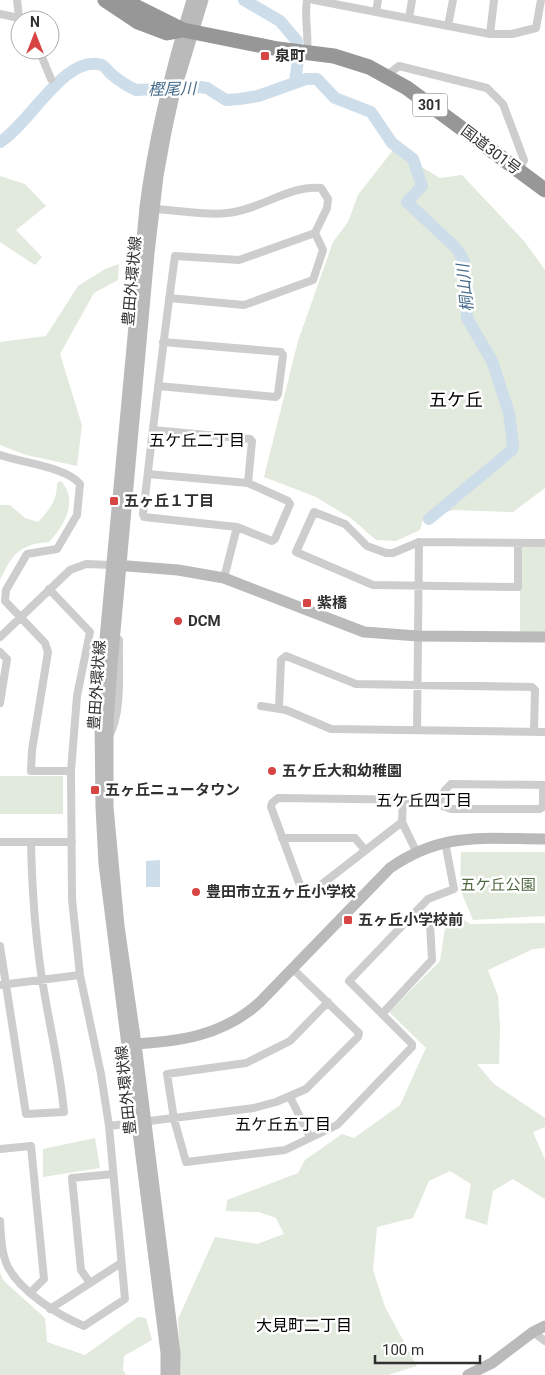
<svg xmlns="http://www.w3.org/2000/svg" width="545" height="1375" viewBox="0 0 545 1375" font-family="Roboto,'Noto Sans JP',sans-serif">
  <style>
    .green { fill: #e2e9dd }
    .water { fill: #ceddea }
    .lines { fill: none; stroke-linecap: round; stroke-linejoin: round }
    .river { stroke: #ceddea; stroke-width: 12 }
    .street { stroke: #cdcdcd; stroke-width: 8 }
    .secondary { stroke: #bababa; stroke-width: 11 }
    .highway { stroke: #979797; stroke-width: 15 }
    .poi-dot { fill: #d64544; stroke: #fff; stroke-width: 2 }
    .labels { text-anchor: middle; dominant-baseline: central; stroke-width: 5; stroke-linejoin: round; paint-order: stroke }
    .shield { fill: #fff; stroke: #6e6e6e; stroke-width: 1 }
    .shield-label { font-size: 14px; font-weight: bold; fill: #303030 }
    .poi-label { font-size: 15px; font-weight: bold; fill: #303030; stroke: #fff; text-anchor: start }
    .street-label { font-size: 15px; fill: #303030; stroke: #fff }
    .park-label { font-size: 15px; fill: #506841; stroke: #fff }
    .water-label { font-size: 16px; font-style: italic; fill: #456b8b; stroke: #fff }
    .neighbourhood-label { font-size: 16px; fill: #000; stroke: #fff }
    .quarter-label { font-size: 18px; fill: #000; stroke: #fff }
  </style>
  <rect width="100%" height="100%" fill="#fff"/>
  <path class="green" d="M393,150L440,178L462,175L524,241L545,270V488L513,512L453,510L423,520L420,530L396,541L376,540L352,519L316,497L264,477L298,341L333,242L348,222L358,195Z
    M0,176L25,184L46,206L16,230L42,257L35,265L0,242Z
    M119,264L118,280L94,293L60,354L82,425L77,466L26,455L0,445V342L46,336L78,286L105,269Z
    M61,481C79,501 64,526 49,542C19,544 12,555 0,580V505H10L25,518L38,522C50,509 57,501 57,483Z
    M520,546H545V633H520Z
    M0,776H63V814H0Z
    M461,852H545V916L473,920L460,889Z
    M459,916L470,924L545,923V948L533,949L488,970L498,996L500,1028L499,1064H477L494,1084L545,1118V1127L533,1132L545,1160V1199L513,1179L493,1191L487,1225L465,1218L471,1184L450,1171L429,1181L413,1218L377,1227L373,1270L385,1307L417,1366L388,1375H181L178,1319L215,1237L257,1244L284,1234L276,1218L259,1212L226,1211L227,1200L298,1173L305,1160L342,1134L354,1138L400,1105L426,1048L389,1012L440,961L445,928Z
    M95,1138L100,1168L43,1177V1149Z
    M0,1273L4,1281L45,1318L47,1342L85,1355L138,1317L146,1318L152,1340L124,1356L123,1370L126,1375H0Z"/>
  <path class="water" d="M160,860V887H146V861Z"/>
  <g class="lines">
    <path class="river" d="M244,0L280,21L297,41
      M295,82L298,60
      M0,142C30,124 65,53 102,65C106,67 107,70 110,73C118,80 127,86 136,90L200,87L207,88L226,100L240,99L258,96L306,79H317L335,98L371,112L392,143L413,159L422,186L407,202L456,248L464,261L467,318L492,361L509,413L513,444L512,450L429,519"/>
    <path class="street" d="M17,0L19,17
      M307,0C304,18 309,34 307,52
      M314,0L490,34H512L536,28L541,0
      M376,12L378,0
      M0,14L28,20
      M409,18L412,0
      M448,26L453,0
      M490,34L494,0
      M39,50L51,79
      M386,76L399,66L487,88L503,104L524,160L518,171
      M169,298L244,305L313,280L323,250L315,233
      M158,386L276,397L278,394L283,355L281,352L163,342
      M153,430L250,439L252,441L248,483
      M0,455C23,463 66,467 80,484L77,515L57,549L27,554L6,590L5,601L45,643L48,652L32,750L31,771H71
      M148,474L248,483L288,501L290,504L275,539L272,541L237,527L144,517L143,514C153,428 163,342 175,256L239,260L315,233L327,208L328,199L321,188C289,185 260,210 228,213C205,216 178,210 154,209
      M518,543V587L373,585L296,552L314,512L345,524L367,546L386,553H393L419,542L545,543
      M224,578L237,527
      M0,637L70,570L86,564L111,565
      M0,652L7,659L0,703
      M261,706L286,710L331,729L545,732
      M279,707L281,660L286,656L356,684L532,687L535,690L534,731
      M417,730L419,542
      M109,736C123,712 118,668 119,640
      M403,800L402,822L416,851
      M438,805L445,790L451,784L545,785
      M402,822L308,895L304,896L271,807L272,803L278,798L426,800L451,809H540L543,807V785
      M282,838H355L365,850
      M0,842H72
      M0,946L26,1114L64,1112C60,1067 49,1024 42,979C35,934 32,888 31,842
      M0,985L80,975
      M328,1002L290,1041L246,1063L167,1074L174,1119L186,1162L285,1150L337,1125L412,1047V1044L349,981L428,899L454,889L445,842
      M382,1014L432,960L430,924L417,911
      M290,1097L310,1137
      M109,1126L254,1108L276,1102L306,1089L358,1037L359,1033L292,968
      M0,1149L31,1146L44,1279L31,1292
      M0,1221C1,1235 1,1253 8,1267C21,1292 58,1315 84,1326L125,1299L109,1126L101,1074L80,975L72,899L71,771L77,696L90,632L49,589
      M90,1283L81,1270L72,1178L113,1174
      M50,1309L121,1263
      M533,1332L545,1341"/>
    <path class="secondary" d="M115,565L178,570L224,578L364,632L418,636L545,637
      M131,1044C178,1042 223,1036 260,1002L390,868C443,831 484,839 545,839
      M166,1375V1353L104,864L101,807L100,721L103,660L145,207C154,136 171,68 192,0
      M175,1375V1353L136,1044L119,926L108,807V721L112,665L149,253L158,176L166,132L174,95L203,0
      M468,1375L492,1363L533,1332L545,1326"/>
    <path class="highway" d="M105,0L138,22L167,33L183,30L278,49L334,56L369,67L407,88L545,190
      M123,0L183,30"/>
  </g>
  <g class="poi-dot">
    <rect x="260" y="51" width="10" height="10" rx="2.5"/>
    <rect x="109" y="496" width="10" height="10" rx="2.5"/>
    <rect x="302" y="598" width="10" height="10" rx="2.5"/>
    <circle cx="178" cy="621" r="5"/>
    <circle cx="272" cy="771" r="5"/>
    <rect x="90" y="785" width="10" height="10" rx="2.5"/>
    <circle cx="196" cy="892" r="5"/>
    <rect x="343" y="915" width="10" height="10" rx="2.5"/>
  </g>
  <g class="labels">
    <rect class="shield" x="412.5" y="93.5" width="35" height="23" rx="4"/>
    <g class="shield-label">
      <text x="430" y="105">301</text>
    </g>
    <g class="poi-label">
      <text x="275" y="56">泉町</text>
      <text x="124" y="501">五ヶ丘１丁目</text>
      <text x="317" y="603">紫橋</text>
      <text x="188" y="621">DCM</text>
      <text x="282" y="771">五ケ丘大和幼稚園</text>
      <text x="105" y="790">五ヶ丘ニュータウン</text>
      <text x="206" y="892">豊田市立五ヶ丘小学校</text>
      <text x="358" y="920">五ヶ丘小学校前</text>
    </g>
    <g class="street-label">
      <text transform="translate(491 150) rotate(37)">国道301号</text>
      <text transform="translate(132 281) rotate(-85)">豊田外環状線</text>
      <text transform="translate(97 685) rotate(-86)">豊田外環状線</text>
      <text transform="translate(126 1090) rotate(-96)">豊田外環状線</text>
    </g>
    <g class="park-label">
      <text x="498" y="885">五ケ丘公園</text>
    </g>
    <g class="water-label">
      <text transform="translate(172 89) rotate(-1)">樫尾川</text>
      <text transform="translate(465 288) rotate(-96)">桐山川</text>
    </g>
    <g class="neighbourhood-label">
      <text x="197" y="440">五ケ丘二丁目</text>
      <text x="424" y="800">五ケ丘四丁目</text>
      <text x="283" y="1124">五ケ丘五丁目</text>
      <text x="304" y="1325">大見町二丁目</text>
    </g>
    <g class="quarter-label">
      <text x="456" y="399">五ケ丘</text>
    </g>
  </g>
  <g transform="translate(35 35)"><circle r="24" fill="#ffffff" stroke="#acacac"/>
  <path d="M0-4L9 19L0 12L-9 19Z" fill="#d64544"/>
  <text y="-8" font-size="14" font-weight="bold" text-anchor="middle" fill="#303030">N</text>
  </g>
  <path d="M375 1355v8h105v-8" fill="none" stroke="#303030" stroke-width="2.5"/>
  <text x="382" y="1355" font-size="15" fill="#303030" stroke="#ffffff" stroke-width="4" paint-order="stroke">100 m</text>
</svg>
